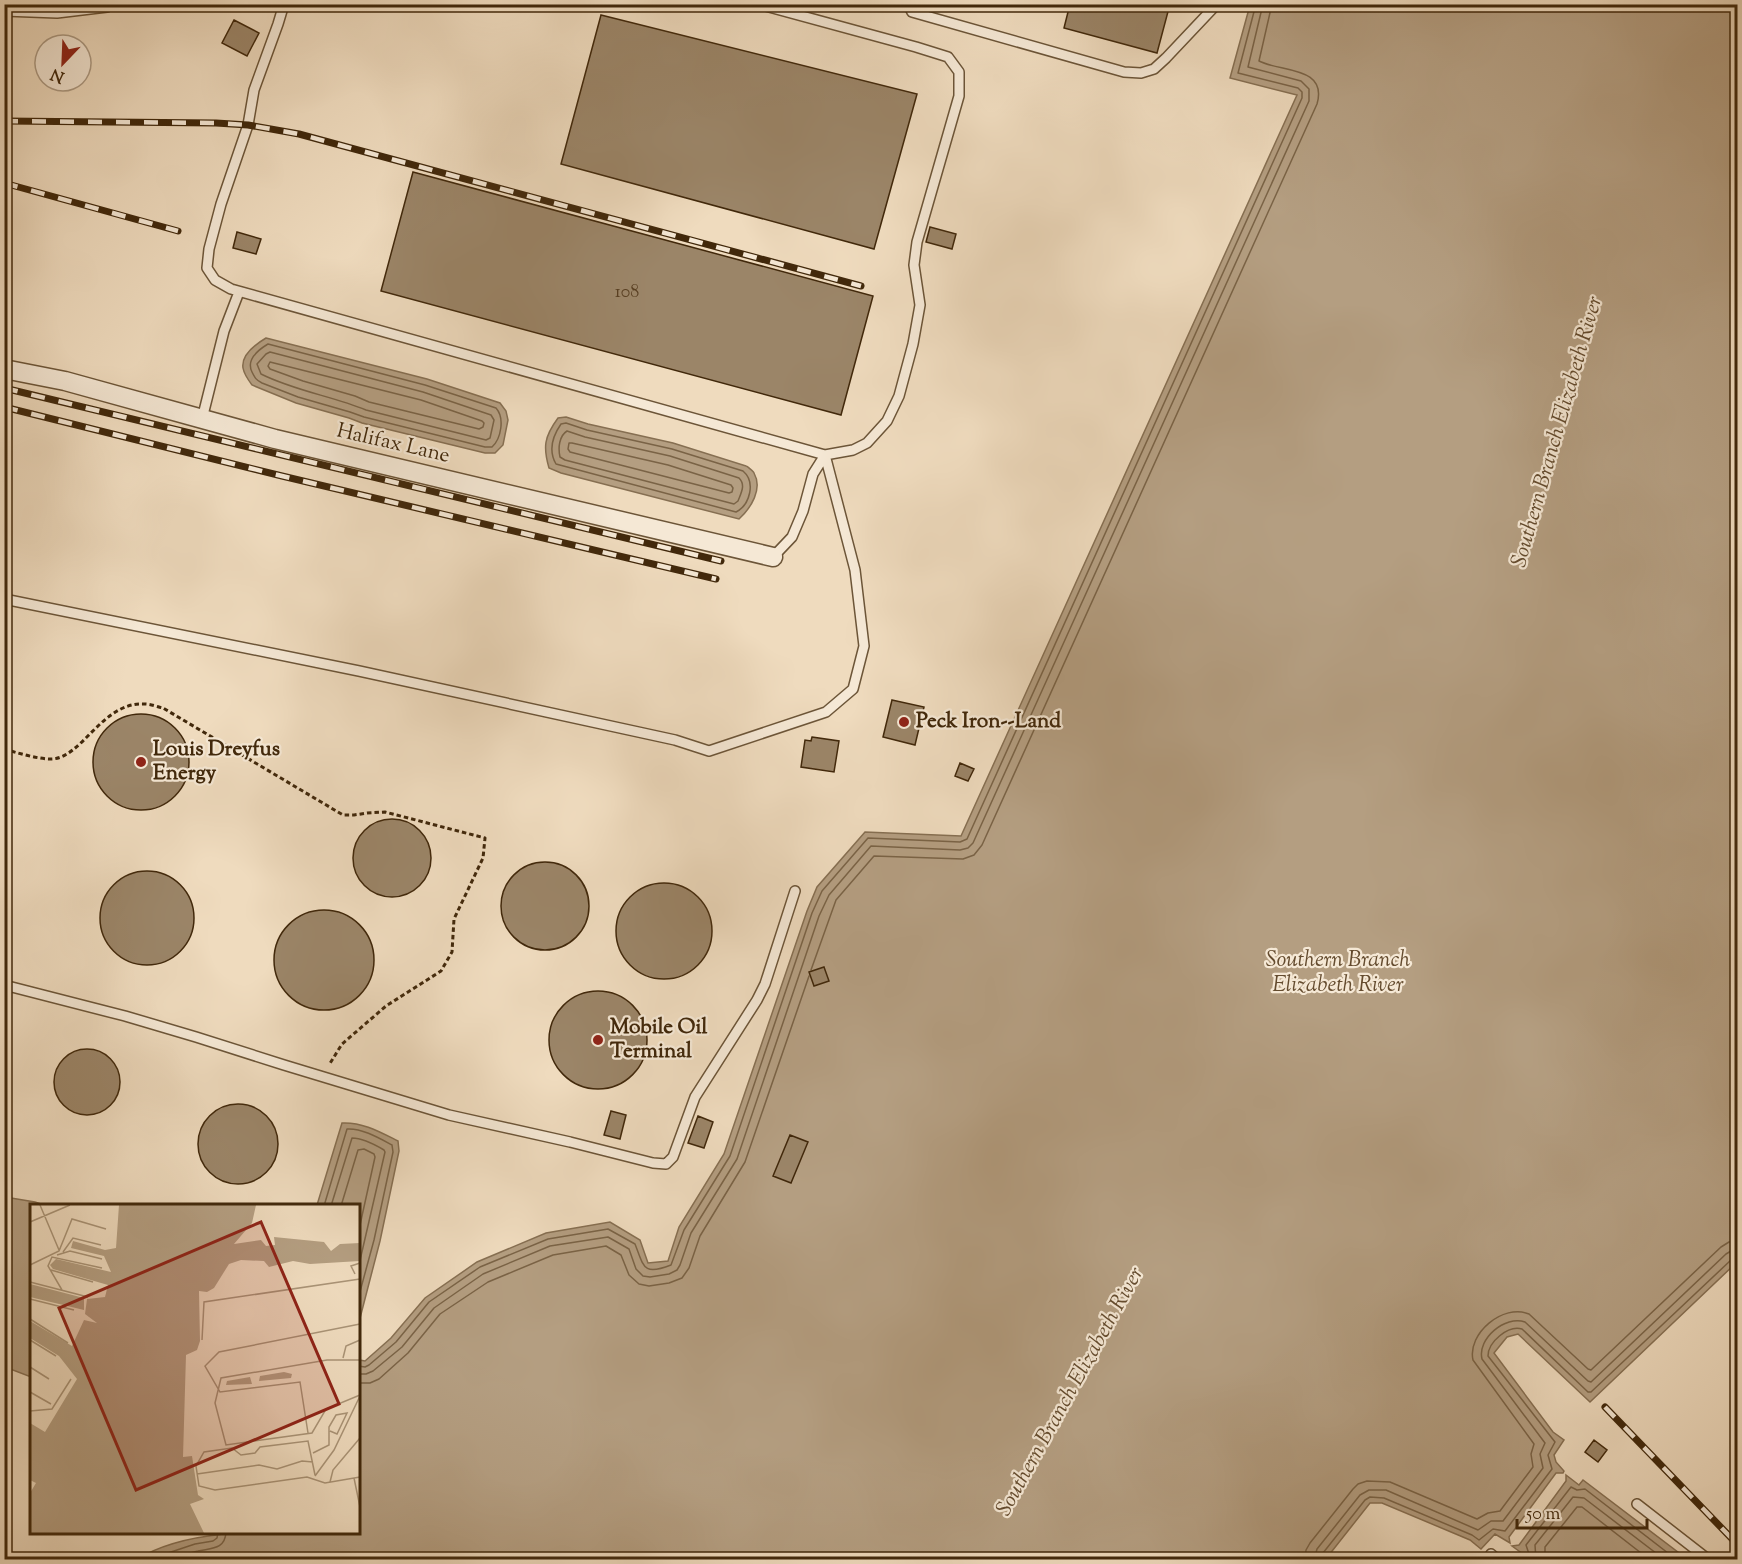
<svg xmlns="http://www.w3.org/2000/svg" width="1742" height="1564" viewBox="0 0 1742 1564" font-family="'Sorts Mill Goudy',serif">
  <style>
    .water { fill: #b49e81; stroke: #866f52; stroke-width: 1.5 }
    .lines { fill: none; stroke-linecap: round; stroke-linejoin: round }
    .shore { stroke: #7a6346; stroke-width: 1.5 }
    .building { fill: #9b8568; stroke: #41280b; stroke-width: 1.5 }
    .lane-casing { stroke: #6c5538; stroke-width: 12 }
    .street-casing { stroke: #6c5538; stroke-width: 21 }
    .path { stroke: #41280b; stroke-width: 3; stroke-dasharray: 4.5 3; stroke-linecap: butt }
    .lane { stroke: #f5e8d5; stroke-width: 9 }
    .street { stroke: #f5e8d5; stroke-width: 18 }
    .rail-casing { stroke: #41280b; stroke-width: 7 }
    .rail { stroke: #f5e8d5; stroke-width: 4.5; stroke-dasharray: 14; stroke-linecap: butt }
    .poi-dot { fill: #8f2418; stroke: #f5e8d5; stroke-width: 2 }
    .labels { text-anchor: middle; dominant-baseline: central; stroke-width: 4.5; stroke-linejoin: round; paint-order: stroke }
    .number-label { font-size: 18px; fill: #583f22 }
    .street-label { font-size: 21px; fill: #41280b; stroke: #f5e8d5 }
    .poi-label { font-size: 21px; font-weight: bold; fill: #41280b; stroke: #f5e8d5; text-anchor: start }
    .water-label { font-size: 22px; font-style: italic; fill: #644b2e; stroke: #f5e8d5 }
    .inset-road { fill: none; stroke: #a99376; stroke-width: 1.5 }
    .view { fill: #8f2418; fill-opacity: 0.15; stroke: #8f2418; stroke-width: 3 }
    .inset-edge { fill: none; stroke: #41280b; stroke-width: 3 }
  </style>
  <rect width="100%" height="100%" fill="#efdbbe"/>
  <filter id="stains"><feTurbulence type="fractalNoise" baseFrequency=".00333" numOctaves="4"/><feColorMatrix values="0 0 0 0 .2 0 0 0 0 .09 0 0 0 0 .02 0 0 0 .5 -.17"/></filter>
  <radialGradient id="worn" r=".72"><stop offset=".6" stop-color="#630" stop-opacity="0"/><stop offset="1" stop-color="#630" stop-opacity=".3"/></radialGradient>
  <path class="water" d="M1250,5H1737V1262L1590,1402L1518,1334L1507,1337L1494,1353L1553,1432L1564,1440L1554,1455L1556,1462L1564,1471L1563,1473H1556L1509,1537L1510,1543L1495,1534L1481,1549L1470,1540L1382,1503H1370L1325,1560H136C194,1523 291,1533 358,1532L359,1360L365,1361L391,1338L425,1298L477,1262L546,1233L610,1222L640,1240L648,1263L668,1261L679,1227L724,1154L807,911L817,887L865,832L961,836L1297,95L1230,78Z
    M266,338L427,379L500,403L506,411L508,420L503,445L495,453H485L362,423L349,418L296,403L252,385C249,381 244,374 243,368C241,355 256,344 266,338Z
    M566,417L588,424L673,443L746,466C747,466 754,472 754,473C763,489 751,508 739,519L561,473L549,468C543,447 544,437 558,418Z
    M342,1123C363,1122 380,1132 398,1141L399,1151L380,1241L359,1322L358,1206L317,1205Z
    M5,1197L35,1202L44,1205L32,1206L31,1377L5,1367Z
    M1566,1475L1579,1485L1583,1480L1687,1559H1522L1523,1554L1512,1546L1519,1545L1566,1481Z"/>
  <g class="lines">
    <path class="shore" d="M268,344L425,385L496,408C505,418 501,439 492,447H485L364,417L350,412L298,397L262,383C256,380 255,378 252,372C246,360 258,350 268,344Z
      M270,352L423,392L491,415L494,420L490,438L486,440L366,410C332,396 295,391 261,374L257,364L266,354Z
      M270,362L421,400L482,421L484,423L483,427L479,429L369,402L355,396L303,381L270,369L268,366Z
      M566,423L587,430L672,449L743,471C756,482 750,505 736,512L556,464C548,450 552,437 561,424Z
      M567,431L585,437L670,456L739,478C746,485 741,493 738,501L734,504L565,460L560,457C558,448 559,436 567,431Z
      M569,443H572L668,465L731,485L733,488L732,492L729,493L570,452L568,449Z
      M811,970L836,900L874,856L963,859L974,855L982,845L1317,104C1328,66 1280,72 1259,61L1272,4
      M324,1206L347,1129C362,1128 379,1138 392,1145L393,1152L374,1240L358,1299
      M331,1206L352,1138C363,1138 374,1144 384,1150L385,1152L358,1269
      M341,1206L358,1150L364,1149L374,1154L375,1157L358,1234
      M358,1366L365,1367L369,1365L396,1342L429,1302L480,1267L548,1239L608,1229L635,1244C644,1267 643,1276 671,1265L684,1230L730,1156L812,913L822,891L868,838L960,842L967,839L1302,98V92L1298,88L1238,73L1256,4
      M358,1374H366L373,1371L402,1347L434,1308L483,1274L550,1246L608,1237L629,1249L636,1269L643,1276L650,1277L669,1274L677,1270L680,1265L691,1233L737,1159L819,916L829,895L871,846L960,850L968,848L973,843L1309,101V89L1301,81L1248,67L1263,4
      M358,1383H370L379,1379L408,1353L440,1314L488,1282L553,1255L606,1246L621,1255L629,1275L639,1284L649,1286L669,1283L682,1278L689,1268L700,1236L745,1162L809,976
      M147,1560L195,1544L213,1541L217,1538L218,1532
      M170,1560C179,1557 188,1553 198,1551C211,1548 225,1550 226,1532
      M1305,1560L1306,1550L1310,1543L1353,1489L1358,1484L1367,1481L1390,1482L1477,1519L1488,1513L1500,1511L1533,1467L1531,1454L1534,1444L1473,1360C1467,1334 1503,1303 1529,1314L1588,1369L1591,1370L1721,1247L1729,1242L1738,1241
      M1314,1560L1317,1549L1360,1495L1369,1490H1386L1478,1530L1491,1521H1503L1543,1468L1540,1454L1545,1443L1482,1359C1477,1339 1505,1315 1525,1322L1588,1381L1591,1382L1726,1254L1731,1251L1738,1250
      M1321,1560L1323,1553L1365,1500L1370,1497L1384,1498L1472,1535L1479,1540L1493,1529L1505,1531L1552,1469L1548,1455L1555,1442L1488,1356C1488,1342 1508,1325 1522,1329L1588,1392H1591L1731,1260L1738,1258
      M1528,1560L1529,1554L1526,1545L1571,1487L1577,1490L1585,1489L1677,1560
      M1536,1560L1535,1545L1573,1497L1584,1498L1665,1560
      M1545,1560V1547L1577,1507H1582L1650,1560"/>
  </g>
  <path class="building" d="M1070,4H1170L1157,53L1064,28Z
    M601,15L917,94L874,249L561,164Z
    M234,20L259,33L247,56L222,43Z
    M413,172L873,296L841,415L381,291Z
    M930,227L956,234L952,249L926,242Z
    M237,232L261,239L256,254L233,248Z
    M892,700L924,707L915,745L883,737Z
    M93 762a48 48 0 1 1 96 0a48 48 0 1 1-96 0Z
    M812,737L839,741L834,772L801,767L805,740L811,741Z
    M960,763L974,769L968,781L955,776Z
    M353 858a39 39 0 1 1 78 0a39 39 0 1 1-78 0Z
    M501 906a44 44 0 1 1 88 0a44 44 0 1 1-88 0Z
    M100 918a47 47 0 1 1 94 0a47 47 0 1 1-94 0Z
    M616 931a48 48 0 1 1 96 0a48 48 0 1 1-96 0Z
    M274 960a50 50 0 1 1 100 0a50 50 0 1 1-100 0Z
    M824,967L829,981L814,986L809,972Z
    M549 1040a49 49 0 1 1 98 0a49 49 0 1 1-98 0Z
    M54 1082a33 33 0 1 1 66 0a33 33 0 1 1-66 0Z
    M198 1144a40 40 0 1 1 80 0a40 40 0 1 1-80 0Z
    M611,1111L626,1115L620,1139L604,1135Z
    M698,1116L713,1122L704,1148L688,1143Z
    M790,1135L808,1142L791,1183L773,1176Z
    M1594,1440L1607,1450L1598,1462L1585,1452Z"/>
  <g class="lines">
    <defs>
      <path id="lane" d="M758,4L916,47L948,57L959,72V96L917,242L914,265L920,305L913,344L899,396L887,421L867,443L853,450L825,455L813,474L803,511L792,537L773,557
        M908,4L912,12L1124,72L1141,73L1154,69L1166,58L1217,4
        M4,11L57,13L107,7L110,4
        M202,419L224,331L239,292
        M4,599L359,671L675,740L709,751L826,712L853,689L864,646L855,570L825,455L231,289L215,280L207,268L209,249L221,204L248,125L254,90L278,24L284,4
        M4,985L125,1016L196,1037L284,1065L449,1115L570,1142L653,1163L666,1164L673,1157L695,1097L757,1000L765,984L795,891
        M1637,1504L1709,1560
        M1491,1554L1498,1560"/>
      <path id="street" d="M4,369L65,381L275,439L773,557"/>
    </defs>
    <use href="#lane" class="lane-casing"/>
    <use href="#street" class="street-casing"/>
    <path class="path" d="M4,749C18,753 37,759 51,759C82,759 102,701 145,704C151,704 158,707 163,708L343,815H354L367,813L385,812L485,838L483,858L454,919L452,952L441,971L386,1006L342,1044L329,1065"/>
    <use href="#lane" class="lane"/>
    <use href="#street" class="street"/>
    <defs>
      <path id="rail" d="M4,121L216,123L248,125L299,134L861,286
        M4,183L178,231
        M4,388L721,561
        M4,407L282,476L716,579
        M1605,1407L1738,1545"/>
    </defs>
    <use href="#rail" class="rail-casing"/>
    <use href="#rail" class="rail"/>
  </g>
  <g class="poi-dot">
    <circle cx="904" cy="722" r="6"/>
    <circle cx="141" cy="762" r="6"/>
    <circle cx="598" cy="1040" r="6"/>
  </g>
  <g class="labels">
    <g class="number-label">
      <text x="627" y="293">108</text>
    </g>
    <g class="street-label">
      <text transform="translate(393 444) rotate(13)">Halifax Lane</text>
    </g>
    <g class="poi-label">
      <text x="916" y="722">Peck Iron--Land</text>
      <text x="153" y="750">Louis Dreyfus<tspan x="153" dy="24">Energy</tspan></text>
      <text x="610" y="1028">Mobile Oil<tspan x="610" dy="24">Terminal</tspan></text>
    </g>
    <g class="water-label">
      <text transform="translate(1558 432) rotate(-74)">Southern Branch Elizabeth River</text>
      <text x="1338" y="961">Southern Branch<tspan x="1338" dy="25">Elizabeth River</tspan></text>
      <text transform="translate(1071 1392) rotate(-61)">Southern Branch Elizabeth River</text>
    </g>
  </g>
  <g transform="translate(30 1204)">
    <rect width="330" height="330" fill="#efdbbe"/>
    <path d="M89,1H226L222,19L204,40L231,36L236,42L245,41L244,33L294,38L301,47L310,40L330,39V57L280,60L263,57L239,63L234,57L211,56L199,60L184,84L177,88L169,87L170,137L167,146L156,151L153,253L162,252L168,291L174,295L160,300L174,329H0V289L6,279L0,276V219L15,228L47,175L29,152L0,134V117L42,142L54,116L67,119L55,110L57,95L75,93L78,81L23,65L20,61L26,55L81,68L74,52L41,44L43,37L75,46L86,44ZM0,80L54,94V106L0,93ZM254,168L262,170L261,174L229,177L230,172ZM220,173L222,180L196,181L197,177Z" fill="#b49e81"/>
    <path class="inset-road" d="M10,1L29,46M0,18L40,1M33,48L43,34L71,41M27,51L40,47L72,55M0,61L29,47L42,15L76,25M21,66L63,78M325,70L321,62L330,59M0,78L58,93M32,86L18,62L22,53L72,64M0,95L44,106M0,115L38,139M0,136L26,152M172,136L174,98L330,75M313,154L316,142L330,136M330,156H297L191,174L185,199L196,241L282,229L296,205L330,191M0,163L19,175M0,188L21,200M0,207L22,205L41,175M278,229L270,178L190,188L175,162L189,148L330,120M283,249L299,241V223L306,211L317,209L307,230L300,227M167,270L229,261L247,265L272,257L283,258M285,271L278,237L230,243L225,249L211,251L202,244L174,248L166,262L169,282L185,286L277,273L295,279L330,273M285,272L304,246L330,192M324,274L330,303M300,278L303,266L330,234"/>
    <path class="view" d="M231,18L309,200L106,286L29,104Z"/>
    <rect width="330" height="330" class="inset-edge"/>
  </g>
  <rect width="1742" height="1564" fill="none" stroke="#efdbbe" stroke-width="24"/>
  <rect x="6" y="6" width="1730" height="1552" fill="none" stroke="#41280b" stroke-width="3"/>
  <rect x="12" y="12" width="1718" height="1540" fill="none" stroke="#41280b" stroke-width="1.5"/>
  <g transform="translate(63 63) rotate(203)"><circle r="28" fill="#f5e8d5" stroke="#ad9b84" stroke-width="1.5"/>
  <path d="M0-4.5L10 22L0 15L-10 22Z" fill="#8f2418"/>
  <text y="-9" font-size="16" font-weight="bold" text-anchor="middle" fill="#41280b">N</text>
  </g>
  <path d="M1517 1519v9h130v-9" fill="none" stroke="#41280b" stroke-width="3"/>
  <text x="1526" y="1519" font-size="18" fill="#41280b" stroke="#f5e8d5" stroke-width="4.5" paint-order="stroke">50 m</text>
  <rect width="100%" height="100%" filter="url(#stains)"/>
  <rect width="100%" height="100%" fill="url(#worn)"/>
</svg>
